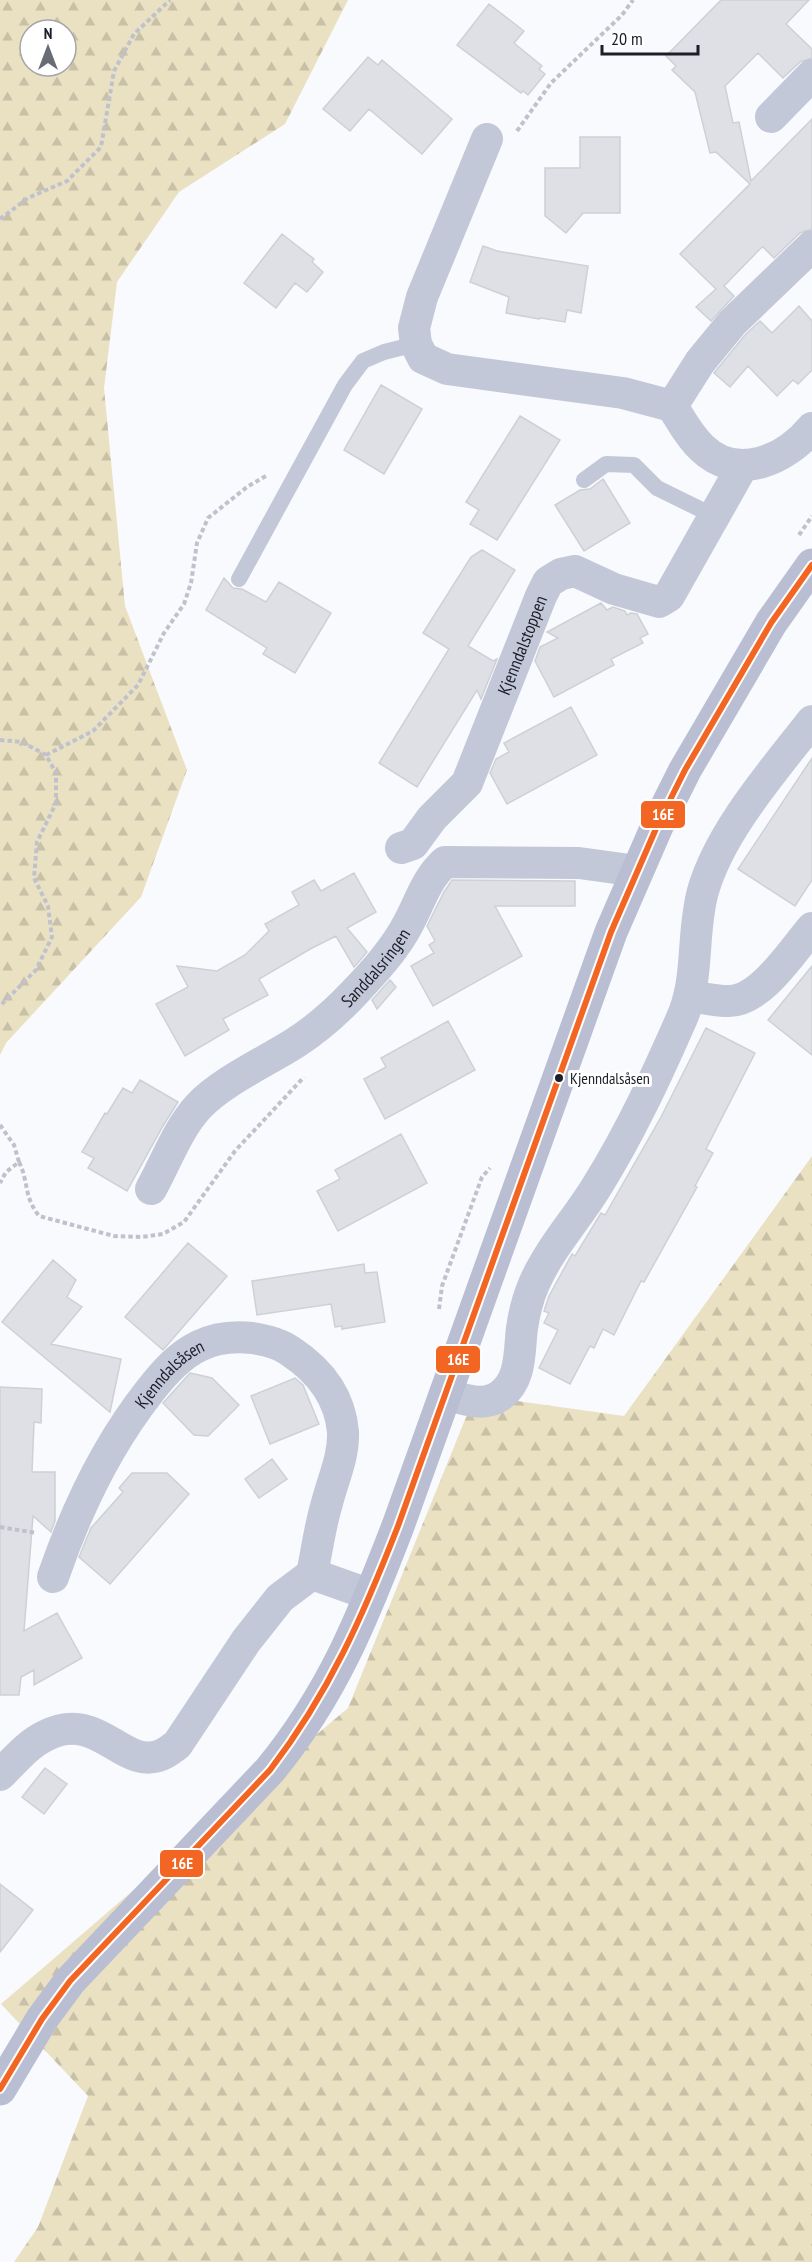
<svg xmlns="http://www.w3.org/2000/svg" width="812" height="2262" viewBox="0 0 812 2262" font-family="'PT Sans Narrow',sans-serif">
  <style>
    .forest { fill: url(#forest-firs); fill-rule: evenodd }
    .building { fill: #dee0e6; stroke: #cdd0d5; stroke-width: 1.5 }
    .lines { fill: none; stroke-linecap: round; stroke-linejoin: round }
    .path { stroke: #bfc2cd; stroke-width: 4; stroke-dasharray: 4.5 3; stroke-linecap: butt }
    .lane { stroke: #c3c8d9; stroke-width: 16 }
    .street { stroke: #c3c8d9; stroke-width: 32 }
    .secondary { stroke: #b9bed2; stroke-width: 33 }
    .bus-1-casing { stroke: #fff; stroke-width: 10 }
    .bus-1 { stroke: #f26522; stroke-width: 6 }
    .bus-dot { fill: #1c1f29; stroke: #fff; stroke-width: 2 }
    .labels { text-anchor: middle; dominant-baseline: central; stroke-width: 6; stroke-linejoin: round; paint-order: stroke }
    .bus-label { font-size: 16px; fill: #1c1f29; stroke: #fff; text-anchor: start }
    .street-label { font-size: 18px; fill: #1c1f29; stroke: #fff }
    .line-badge { stroke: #fff; stroke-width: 2 }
    .badge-label { font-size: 16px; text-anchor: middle; font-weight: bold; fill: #fff }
  </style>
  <defs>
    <pattern id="forest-firs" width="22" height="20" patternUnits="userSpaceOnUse" patternTransform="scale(1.5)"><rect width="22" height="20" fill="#eae0c2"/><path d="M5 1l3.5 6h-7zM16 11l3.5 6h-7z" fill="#c8c0a7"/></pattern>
  </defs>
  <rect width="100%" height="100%" fill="#f8fafd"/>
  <path class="forest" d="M0,0H348L285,124L179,192L117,282L104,388L125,606L187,770L141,897L6,1043L0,1055ZM30,30H66V66H30Z
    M812,1156V2262H14L38,2227L88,2096L1,2004L166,1862L348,1708L475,1395L624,1416Z"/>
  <path class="building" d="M721,0H809L786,24L812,49V58L800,62L783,78L758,53L725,86L733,123L739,122L751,181L812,119V229L800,233L774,258L763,247L760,249L724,286L734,296L711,321L696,307L716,289L680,254L750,184L716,152L710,153L695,92L672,70L676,66L666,56Z
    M489,4L524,31L514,43L542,66L539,69L545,74L528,95L523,91L521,93L457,45Z
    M368,57L378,65L382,60L452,119L422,154L369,109L350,131L323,109Z
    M580,137H620V213H583L566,233L545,216V168H580Z
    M282,234L314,259L312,262L323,272L307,292L295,283L276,308L244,283Z
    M483,246L497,251L588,266L581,313L567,310L565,322L541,318L539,319L506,313L509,297L470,282Z
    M799,306L812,321V370L798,384L793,380L777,396L748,366L730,387L714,373L745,335L760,321L772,333Z
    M381,385L422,409L384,474L344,450Z
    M520,416L560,440L497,540L470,524L479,510L466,502Z
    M603,479L630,523L584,551L555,505L580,490L590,489Z
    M482,550L515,570L468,646L493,661L497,659L481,699L477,690L417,787L379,763L449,649L423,633L471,557Z
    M224,578L233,588L242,589L266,602L279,582L331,613L295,673L263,654L267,648L206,610Z
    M601,603L607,610L613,607L625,611L627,615L631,613L637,614L648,634L640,638L643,643L611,659L614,665L554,697L535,661L540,647L558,638L547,632Z
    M571,707L597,755L507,804L490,773L496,759L509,752L504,743Z
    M812,758V880L795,906L738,869Z
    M354,873L376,912L347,928L367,952L356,965L354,967L336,936L312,948L259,979L268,995L223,1019L229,1030L185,1056L156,1004L188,987L177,966L217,971L245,955L269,931L265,924L299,905L292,892L314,880L321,891Z
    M452,880L575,881V906H495L522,956L433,1006L411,966L434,953L429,945L435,941L427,926L444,892Z
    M812,966V1055L768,1020Z
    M390,980L396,987L377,1009L372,1000Z
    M448,1021L475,1070L385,1119L364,1079L386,1067L381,1058Z
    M706,1028L755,1053L706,1149L713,1153L695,1186L697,1187L644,1282L641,1281L614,1335L603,1329L594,1348L590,1346L570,1384L539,1368L558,1330L544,1323L549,1313L544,1311L549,1296L572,1254L575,1256L601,1213L605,1215L661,1117Z
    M140,1080L178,1102L163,1126L127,1191L88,1168L94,1158L82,1152L105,1113L107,1114L123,1088L132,1093Z
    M401,1134L427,1183L338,1231L317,1191L340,1179L335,1170Z
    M188,1243L227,1276L163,1350L125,1317Z
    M53,1260L76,1280L67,1297L82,1307L51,1344L121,1359L110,1412L2,1322Z
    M364,1264L365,1273L377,1272L385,1322L342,1329V1326L335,1327L331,1304L257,1315L252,1281Z
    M190,1373L212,1378L239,1405L208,1436L194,1435L163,1403Z
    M295,1378L303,1385L319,1424L270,1444L251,1396Z
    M0,1387L42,1389L41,1423L34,1422L32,1472H55V1521L51,1532L33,1516L24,1631L57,1613L82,1658L34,1685V1670L21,1677L19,1695H0Z
    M272,1459L287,1479L259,1498L245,1479Z
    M132,1473H167L189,1494L110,1584L79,1557L91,1528L123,1492L119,1488Z
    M45,1768L67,1784L44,1814L22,1797Z
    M0,1884L33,1910L0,1952Z"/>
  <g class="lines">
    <path class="path" d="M517,131L551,83L622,15L633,0
      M0,219L28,198L67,181L101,147L114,71L134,34L170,0
      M799,535L812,516
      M0,740L22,742L46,755L56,773V803L37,842L34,878L48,906L52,937L36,970L0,1006
      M46,755L93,731L138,685L164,633L184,604L191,583L197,543L208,518L247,487L266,476
      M0,1125L14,1145L19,1162L6,1172L0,1183
      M19,1162C29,1182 23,1195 39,1216L114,1236L142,1237L163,1234L184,1222L235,1151L304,1077
      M439,1309L442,1286L482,1177L490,1168
      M0,1527L37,1533"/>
    <path class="lane" d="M584,480L606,464L634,465L657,488L714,516
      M239,579L345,385L363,361L384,352L416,344"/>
    <g class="street">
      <path d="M771,117L812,75"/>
      <path d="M487,139L422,297L414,328L416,344L423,358L447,369L623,393L672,406"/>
      <path d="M812,246L732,323L700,362L672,406C681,420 689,436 702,448C737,482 785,460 812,428"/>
      <path id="s1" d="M401,848L413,844L432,818L467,783L541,596L548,582L561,574L575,571L614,589L659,602L669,596L743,465"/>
      <path d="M691,996C703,998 716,1001 729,1001C761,1001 792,951 812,928"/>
      <path id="s2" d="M151,1189C166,1162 178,1128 199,1106C221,1082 267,1061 295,1043C317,1029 337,1011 354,993C374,972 395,949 408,924C420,902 426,879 445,862L579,863L637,871"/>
      <path d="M445,1394C463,1399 485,1408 501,1395C522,1379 519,1351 522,1328C524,1314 528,1298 534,1284C549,1249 577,1219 597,1186C630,1133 656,1077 681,1020C700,979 691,934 703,891C720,831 774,770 812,721"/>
      <path id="s3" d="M53,1577C76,1510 105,1448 149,1392C162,1375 178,1356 199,1346C215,1338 234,1336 252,1338C265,1340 279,1343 290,1351C319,1370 340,1396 343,1432C344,1457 333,1479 327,1503C320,1526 317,1550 312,1574L371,1595"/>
      <path d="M0,1775C14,1761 28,1744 45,1736C99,1708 122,1771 161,1755C167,1753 172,1748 177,1745L246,1641L280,1598L312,1574"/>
    </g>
    <path class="secondary" d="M0,2089L42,2019L70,1981L270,1770C333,1693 363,1617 398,1526L611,932L658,824L685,770L771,623L812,565"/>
    <defs>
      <path id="bus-1" d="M0,2089L42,2019L70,1981L270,1770C329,1693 363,1616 398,1526L611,932L658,824L685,770L771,623L812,565"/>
    </defs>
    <use href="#bus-1" class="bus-1-casing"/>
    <use href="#bus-1" class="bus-1"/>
  </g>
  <circle class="bus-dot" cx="559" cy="1078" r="5"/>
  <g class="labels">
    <g class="bus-label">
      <text x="570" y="1078">Kjenndalsåsen</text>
    </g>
    <g class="street-label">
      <text stroke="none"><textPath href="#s1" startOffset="243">Kjenndalstoppen</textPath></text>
      <text stroke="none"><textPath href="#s2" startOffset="322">Sanddalsringen</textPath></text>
      <text stroke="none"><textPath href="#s3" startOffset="237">Kjenndalsåsen</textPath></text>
    </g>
  </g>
  <g class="line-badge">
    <rect x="640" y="800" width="46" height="29" rx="6" fill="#f26522"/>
    <rect x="435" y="1345" width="46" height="29" rx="6" fill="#f26522"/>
    <rect x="159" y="1849" width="45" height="29" rx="6" fill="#f26522"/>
  </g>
  <g class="badge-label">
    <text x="663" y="820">16E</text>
    <text x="458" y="1365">16E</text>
    <text x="182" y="1869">16E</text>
  </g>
  <g transform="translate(48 48)"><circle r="28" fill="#ffffff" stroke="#a4a5a9" stroke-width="1.5"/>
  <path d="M0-4.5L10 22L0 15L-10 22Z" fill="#696c73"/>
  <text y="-9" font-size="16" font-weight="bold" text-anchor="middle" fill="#1c1f29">N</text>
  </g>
  <path d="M602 45v9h96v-9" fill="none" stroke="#1c1f29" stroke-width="3"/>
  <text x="611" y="45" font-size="18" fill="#1c1f29" stroke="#ffffff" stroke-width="4.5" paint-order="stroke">20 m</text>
</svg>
